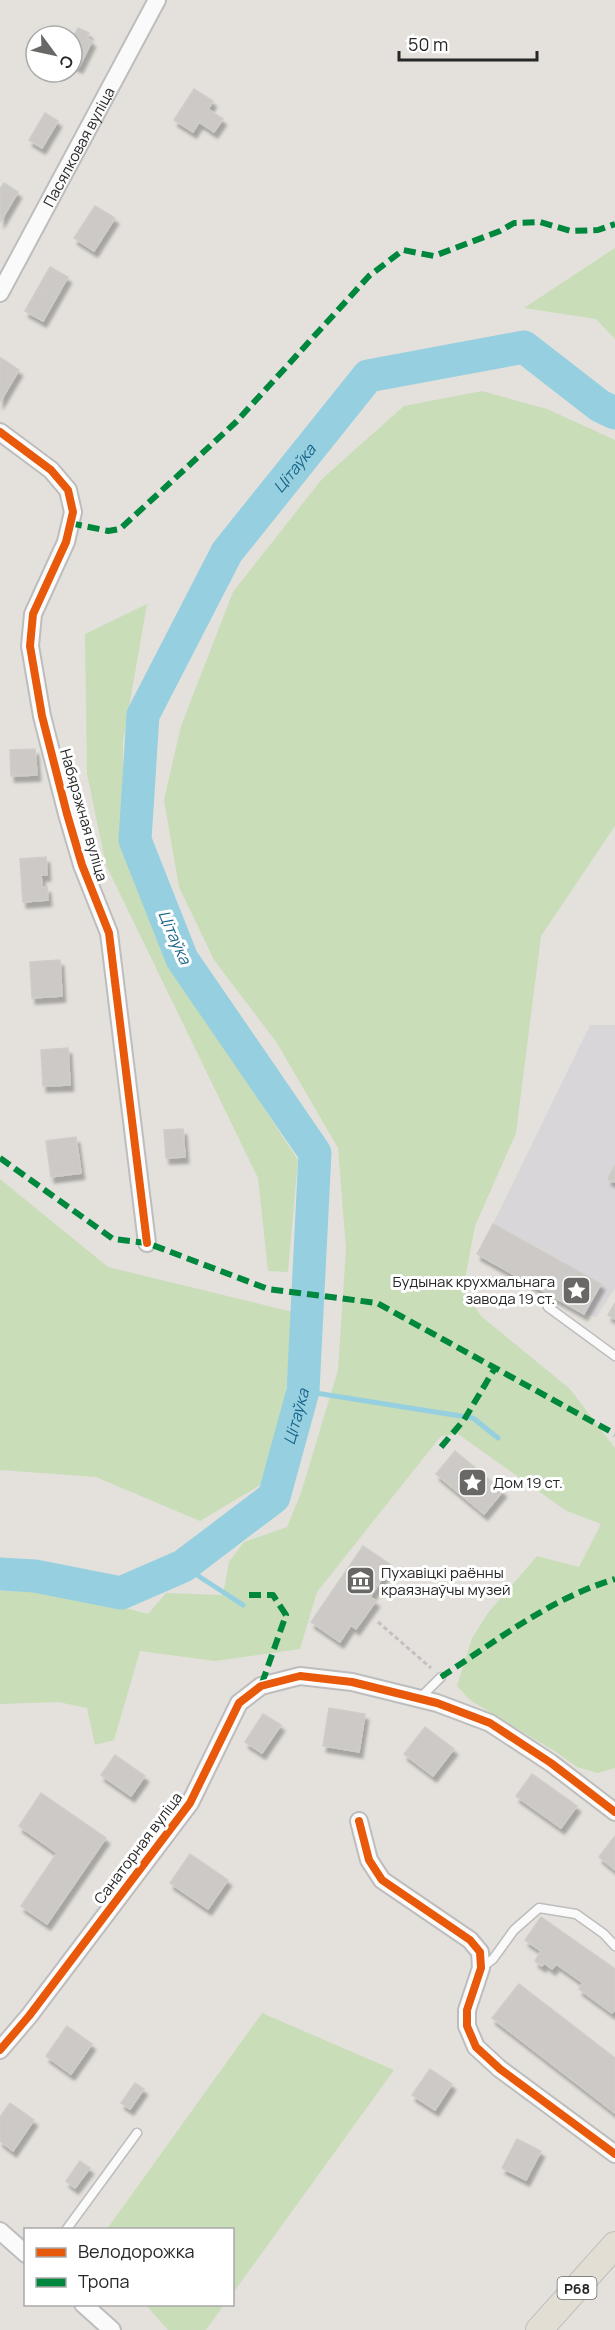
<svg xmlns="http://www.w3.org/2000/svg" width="615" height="2330" viewBox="0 0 615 2330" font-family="Manrope,sans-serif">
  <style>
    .industrial { fill: #d8d6d8 }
    .green { fill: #c8ddb8 }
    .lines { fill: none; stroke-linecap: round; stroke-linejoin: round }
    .stream { stroke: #96d0e0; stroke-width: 5 }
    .river { stroke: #96d0e0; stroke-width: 33 }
    .building { fill: #ccc9c6; stroke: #cfcdc8; stroke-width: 1.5; filter: url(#shadow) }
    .lane-casing { stroke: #bebdbe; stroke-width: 11 }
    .street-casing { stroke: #bebdbe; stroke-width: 20 }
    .primary-casing { stroke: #bebdbb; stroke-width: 28 }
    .path { stroke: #c2c1c0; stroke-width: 3; stroke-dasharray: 4.5 3; stroke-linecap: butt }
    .lane { stroke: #fbfafa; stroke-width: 8 }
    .street { stroke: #fbfafa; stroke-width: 16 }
    .primary { stroke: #e3ded3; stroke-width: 26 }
    .quiet { stroke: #00873e; stroke-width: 6; stroke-dasharray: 12 6; stroke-linecap: butt }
    .cycleway-casing { stroke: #fff; stroke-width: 11 }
    .cycleway { stroke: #e8590c; stroke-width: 8 }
    .labels { text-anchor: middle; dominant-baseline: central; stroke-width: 6; stroke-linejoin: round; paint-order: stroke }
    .shield { fill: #fff; stroke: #686868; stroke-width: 1.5 }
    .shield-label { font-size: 14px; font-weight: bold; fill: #272727 }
    .street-label { font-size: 15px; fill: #272727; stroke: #fff }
    .poi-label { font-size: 15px; fill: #272727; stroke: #fff; text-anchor: start }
    .water-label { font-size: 16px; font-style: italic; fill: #196588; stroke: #fff }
  </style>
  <defs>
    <filter id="shadow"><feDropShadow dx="3.5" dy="6" stdDeviation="1.5" flood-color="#0004"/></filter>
  </defs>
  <rect width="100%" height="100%" fill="#e4e1dc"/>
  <path class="industrial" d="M590,1025H615V1288L596,1317L584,1314L477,1254L493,1224Z"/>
  <path class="green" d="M615,248V339L596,319L524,308Z
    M482,391L547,409L615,440V826L541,936L516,1133L475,1226L463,1289L481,1316L570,1389L615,1448V1768L598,1773L577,1767L556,1752L470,1700L457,1686L472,1638L488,1613L537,1556L579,1567L601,1524L565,1510L458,1434L441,1436L317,1592L300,1649L215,1661L140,1651L114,1740L95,1745L87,1708L58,1702L0,1704V1591L51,1592L100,1601L148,1614L166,1593L223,1595L229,1562L244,1542L287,1527L301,1493L338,1370L346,1249L338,1148L277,1043L214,960L179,887L164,800L181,726L233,592L322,479L404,406Z
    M147,604L123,742V845L172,967L298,1160L288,1272L268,1271L258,1178L106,865L87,774L85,634Z
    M0,1179L108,1267L293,1312L285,1401L260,1485L200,1521L96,1477L0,1470Z
    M262,2013L394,2070L233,2293L232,2230L107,2229Z
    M146,2305H224L206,2330H168Z"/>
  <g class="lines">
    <path class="stream" d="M303,1391L473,1418L498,1438
      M183,1566L243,1605"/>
    <path class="river" id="s1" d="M0,1574L35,1576L121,1593L183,1566L274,1497L303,1391L315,1153L182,959L135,840L143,715L227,552L368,376L524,347L600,406L615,413"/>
  </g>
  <path class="building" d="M78,28L89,33L87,38L92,41L79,67L72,64V40Z
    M194,89L213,101L208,109L223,119L214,132L199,122L193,132L174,120Z
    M45,113L58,121L42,148L29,140Z
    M4,183L18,192L1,221L0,189Z
    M95,206L115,218L94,251L74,238Z
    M50,267L68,277L56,298L38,288Z
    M38,288L56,298L43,321L25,311Z
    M1,358L19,370L0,402V359Z
    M35,749L37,775L11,776L10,750Z
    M46,857L47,875H41L42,887H47L48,900L23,902L20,859Z
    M60,960L62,996L32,998L30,962Z
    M68,1048L70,1085L43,1086L41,1050Z
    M183,1129L185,1157L166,1158L164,1130Z
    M76,1137L81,1173L51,1177L46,1141Z
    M615,1165V1182L608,1179Z
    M493,1224L601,1284L584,1314L477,1254Z
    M615,1303V1319L608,1315Z
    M455,1451L503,1491L484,1514L436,1474Z
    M363,1546L391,1565L370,1597L376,1601L356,1629L351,1625L340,1642L311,1622Z
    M329,1708L365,1714L359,1752L323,1746Z
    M263,1714L281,1725L262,1753L245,1742Z
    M425,1727L454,1749L433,1776L404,1754Z
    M115,1755L145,1776L131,1796L101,1775Z
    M532,1774L577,1806L561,1828L516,1796Z
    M41,1793L106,1838L47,1924L21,1906L57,1853L19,1826Z
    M615,1836V1870L599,1857Z
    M190,1854L228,1880L208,1909L170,1883Z
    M541,1917L615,1969V2010L612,2013L579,1989L583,1983L556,1964L552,1969L544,1963L542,1966L535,1961L541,1951L525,1940Z
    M519,1984L615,2058V2113L492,2018Z
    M67,2026L92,2044L71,2074L46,2056Z
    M430,2069L452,2084L435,2110L412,2095Z
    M135,2083L144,2089L130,2109L121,2103Z
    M10,2103L34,2120L13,2151L0,2141V2117Z
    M517,2139L541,2151L526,2180L502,2168Z
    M80,2161L90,2168L75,2188L66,2181Z"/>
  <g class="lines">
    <defs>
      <path id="lane" d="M548,1307L615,1356
        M420,1698L441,1677
        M481,1968L493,1959L514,1930L539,1908L576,1914L604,1934L615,1946
        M66,2230L137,2133"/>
      <g id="street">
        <path id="s2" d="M0,293L157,0"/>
        <path d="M0,432L51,470L68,490L73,512L66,542L33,614L30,646L42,716L67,814L82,865L109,933L147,1243"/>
        <path d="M359,1821L369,1860L382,1880L470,1940L480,1952L481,1968L467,2010V2026L476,2047L500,2069L615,2154"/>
        <path d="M0,2050L29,2016L190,1803L239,1703L261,1686L300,1676L352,1682L437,1703L490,1723L551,1763L615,1812"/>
        <path d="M0,2231L26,2254"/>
        <path d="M83,2304L112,2330"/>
      </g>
      <path id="primary" d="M539,2330L615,2245"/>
    </defs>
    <use href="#lane" class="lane-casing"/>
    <use href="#street" class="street-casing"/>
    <use href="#primary" class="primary-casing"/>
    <path class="path" d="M378,1622L431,1668"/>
    <use href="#lane" class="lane"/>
    <use href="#street" class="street"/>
    <use href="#primary" class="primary"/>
    <path class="quiet" d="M70,523L108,531L120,529L236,422L369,276L403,250L434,256L500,231L514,223L540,222L571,231L598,230L615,224
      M0,1158L113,1239L147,1243L268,1289L377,1303L615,1434
      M441,1447L464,1420L495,1368
      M249,1595H273L286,1615L261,1686
      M441,1677C496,1641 551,1598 615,1579"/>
    <defs>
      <path id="cycleway" d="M0,432L51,470L68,490L73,512L66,542L33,614L30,646L42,716L67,814L82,865L109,933L147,1243
        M359,1821L369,1860L382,1880L470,1940L480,1952L481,1968L467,2010V2026L476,2047L500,2069L615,2154
        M0,2050L29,2016L190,1803L239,1703L261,1686L300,1676L352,1682L437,1703L490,1723L551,1763L615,1812"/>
    </defs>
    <use href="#cycleway" class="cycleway-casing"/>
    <use href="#cycleway" class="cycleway"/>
  </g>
  <defs>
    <symbol id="sight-square" viewBox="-11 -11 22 22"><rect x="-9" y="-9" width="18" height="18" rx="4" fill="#696866" stroke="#fff"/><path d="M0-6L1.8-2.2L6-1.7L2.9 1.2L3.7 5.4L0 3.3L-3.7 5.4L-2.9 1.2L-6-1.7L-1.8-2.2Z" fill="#fff"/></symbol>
    <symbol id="museum-square" viewBox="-11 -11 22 22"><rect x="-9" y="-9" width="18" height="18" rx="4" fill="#696866" stroke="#fff"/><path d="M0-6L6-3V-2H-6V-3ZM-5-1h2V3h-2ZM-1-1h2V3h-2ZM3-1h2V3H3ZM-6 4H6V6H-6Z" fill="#fff"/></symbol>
  </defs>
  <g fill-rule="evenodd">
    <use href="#sight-square" x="560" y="1274" width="33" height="33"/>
    <use href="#sight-square" x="456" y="1466" width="33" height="33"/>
    <use href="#museum-square" x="344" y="1564" width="33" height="33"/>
  </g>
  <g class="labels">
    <rect class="shield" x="557.5" y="2277" width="39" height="22" rx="4.5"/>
    <g class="shield-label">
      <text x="577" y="2288">Р68</text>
    </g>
    <g class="street-label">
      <text stroke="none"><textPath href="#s2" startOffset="166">Пасялковая вуліца</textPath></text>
      <text transform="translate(84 815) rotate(74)">Набярэжная вуліца</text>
      <text transform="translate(138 1848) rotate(-53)">Санаторная вуліца</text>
    </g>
    <g class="poi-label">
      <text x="555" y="1281" text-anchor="end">Будынак крухмальнага<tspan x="555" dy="17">завода 19 ст.</tspan></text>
      <text x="493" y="1482">Дом 19 ст.</text>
      <text x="381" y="1572">Пухавіцкі раённы<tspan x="381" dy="17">краязнаўчы музей</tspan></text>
    </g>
    <g class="water-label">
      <text stroke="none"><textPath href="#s1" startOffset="1432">Цітаўка</textPath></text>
      <text transform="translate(175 937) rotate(66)">Цітаўка</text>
      <text stroke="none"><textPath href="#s1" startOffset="388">Цітаўка</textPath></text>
    </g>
  </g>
  <rect x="24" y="2228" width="210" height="78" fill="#ffffff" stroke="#a9a9a9" stroke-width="1.5"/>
  <rect x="36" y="2248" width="30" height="9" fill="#e8590c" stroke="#a9a9a9" stroke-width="1.5"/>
  <text x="78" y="2258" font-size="18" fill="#272727">Велодорожка</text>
  <rect x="36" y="2278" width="30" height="9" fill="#00873e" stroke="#a9a9a9" stroke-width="1.5"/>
  <text x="78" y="2288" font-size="18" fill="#272727">Тропа</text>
  <g transform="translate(54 54) rotate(123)"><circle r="28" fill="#ffffff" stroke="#a9a9a9" stroke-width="1.5"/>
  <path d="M0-4.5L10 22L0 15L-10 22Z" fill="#696866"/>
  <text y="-9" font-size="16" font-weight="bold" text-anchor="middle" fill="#272727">С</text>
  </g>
  <path d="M399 51v9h138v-9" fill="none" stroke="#272727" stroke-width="3"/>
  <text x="408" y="51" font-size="18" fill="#272727" stroke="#ffffff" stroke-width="4.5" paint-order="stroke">50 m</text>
</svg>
